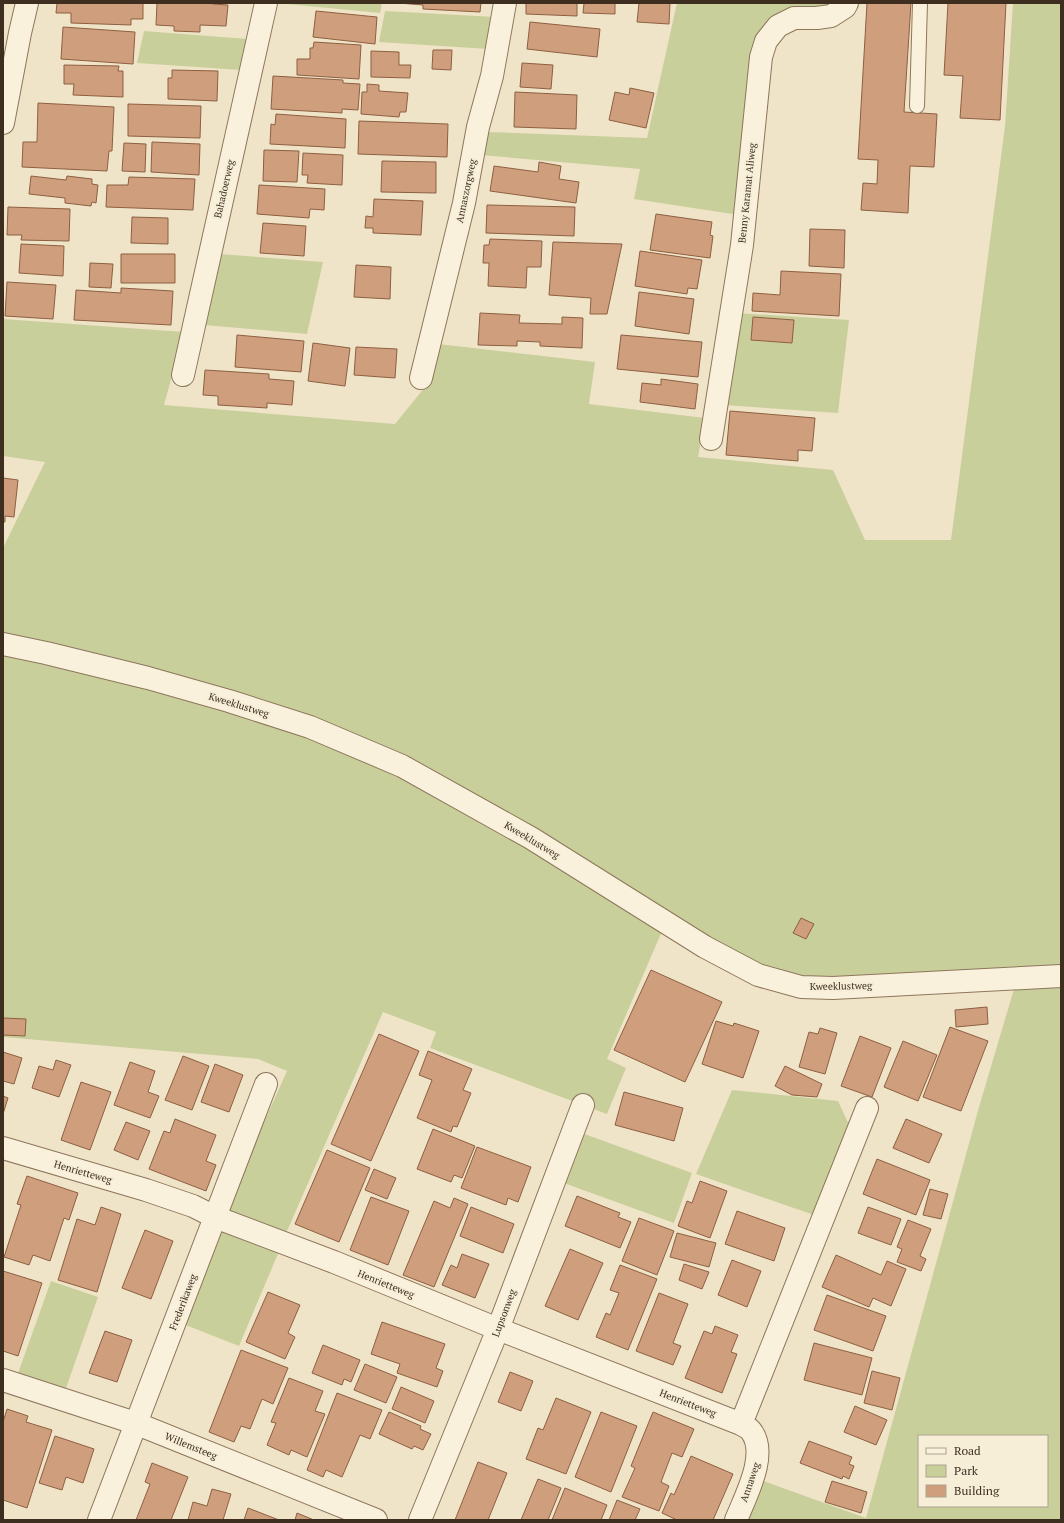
<svg xmlns="http://www.w3.org/2000/svg" width="1064" height="1523" viewBox="0 0 1064 1523" font-family="'PT Serif',serif">
  <style>
    .green { fill: #c9cf9b; fill-rule: evenodd }
    .building { fill: #cf9f7d; stroke: #8d5f41 }
    .lines { fill: none; stroke-linecap: round; stroke-linejoin: round }
    .lane-casing { stroke: #8d765c; stroke-width: 16 }
    .street-casing { stroke: #8d765c; stroke-width: 24 }
    .lane { stroke: #faf1dc; stroke-width: 14 }
    .street { stroke: #faf1dc; stroke-width: 22 }
    .labels { text-anchor: middle; dominant-baseline: central; stroke-width: 4; stroke-linejoin: round; paint-order: stroke }
    .street-label { font-size: 10px; fill: #3d2e20; stroke: #f7eed8 }
  </style>
  <rect width="100%" height="100%" fill="#f0e4c8"/>
  <path class="green" d="M277,3H382L380,13Z
    M677,3H840L772,22L739,215L634,199L640,169L481,155L487,132L647,138Z
    M1013,3H1061V971L811,980L763,966L735,952L425,770L3,637V548L45,462L3,456V319L184,332L164,405L395,424L429,382L438,344L595,362L589,404L705,418L698,457L833,470L865,540H951L1005,126Z
    M385,11L495,17L488,49L379,42Z
    M144,31L248,39L241,70L137,63Z
    M220,254L323,262L307,334L204,325Z
    M736,313L849,320L838,413L723,405Z
    M3,651L136,682L319,740L420,783L663,929L607,1059L626,1068L607,1114L430,1048L436,1032L383,1012L284,1238L228,1215V1202L287,1071L258,1059L3,1037Z
    M1061,986V1520H743L758,1479L866,1518L979,1107L1014,989ZM919,1436H1047V1506H919Z
    M732,1090L838,1101L851,1129L814,1215L696,1174Z
    M579,1132L692,1173L674,1223L561,1182Z
    M229,1230L280,1249L239,1346L183,1324L221,1232Z
    M51,1281L98,1297L65,1391L17,1376Z"/>
  <path class="building" d="M57,3H143V19H131V25L71,23V13H56Z
    M157,3H213V4L228,5L226,26L200,25V32L174,31V26L156,25Z
    M399,3H481L480,12L423,9V5Z
    M526,3H577V16L526,14Z
    M584,3H615V14L583,13Z
    M639,3H670L669,24L637,22Z
    M867,3H911L904,112L937,114L934,167L910,166L908,213L861,210L863,183L877,184L878,160L858,159Z
    M948,3H1006L1000,120L960,118L963,76L944,75Z
    M316,11L377,17L375,44L313,37Z
    M530,22L600,29L597,57L527,49Z
    M63,27L135,32L133,64L61,59Z
    M314,42L361,45L359,79L297,75V59H310V48H313Z
    M433,50H452L451,70L432,69Z
    M371,51L399,52V65H411L410,78L371,77Z
    M522,63L553,65L551,89L520,87Z
    M64,65L119,66L118,71H123V97L73,95L74,84H64Z
    M172,70L218,71L217,101L168,99V78H172Z
    M273,76L343,80V83L360,84L358,110L342,109V113L271,109Z
    M367,84L379,85V91L408,93L406,112H400L399,117L361,114L362,92H367Z
    M630,88L654,93L646,128L609,120L615,92L629,95Z
    M515,92L577,95L576,129L514,127Z
    M38,103L114,107L112,151H109L107,171L22,167L23,142H37Z
    M128,104L201,106L200,138L128,136Z
    M276,114L346,119L345,148L270,144L271,124L275,125Z
    M359,121L448,124L447,157L358,154Z
    M152,142L200,144L199,175L151,172Z
    M124,143L146,144L145,172L122,171Z
    M264,150L299,151L297,182L263,181Z
    M303,153L343,155L342,185L307,183L308,175H302Z
    M382,161L436,162V193L381,192Z
    M539,162L561,166L559,179L579,182L576,203L490,191L494,166L538,172Z
    M31,176L66,180L67,176L92,179V184L98,185L96,203L92,202L91,206L65,203V198L29,194Z
    M129,177L195,179L193,210L106,207L107,185H128Z
    M259,185L325,189L324,210L310,209L309,218L257,214Z
    M374,199L423,201L421,235L373,233V228H365L366,216L373,217Z
    M487,205L575,207L574,236L486,233Z
    M8,207L70,209L69,241L21,240L22,235H7Z
    M656,214L712,222L710,235L713,236L710,258L650,250Z
    M132,217L168,218V244L131,243Z
    M263,223L306,226L304,256L260,253Z
    M810,229L845,230L844,268L809,266Z
    M490,239L542,241L541,267H527L526,288L488,286L489,263H483L484,245H489Z
    M553,242L622,244L607,314H590L591,298L549,295Z
    M21,244L64,246L63,276L19,273Z
    M640,251L702,260L697,289L688,288L687,294L635,286Z
    M121,254H175V283H121Z
    M90,263L113,264L111,288L89,287Z
    M356,265L391,267L390,299L354,297Z
    M781,271L841,274L839,316L752,311L753,293L780,295Z
    M7,282L56,285L53,319L5,316Z
    M121,288L173,291L171,325L74,320L76,290L121,293Z
    M639,292L694,299L689,334L635,326Z
    M480,313L520,315L519,323L562,324V317L583,318L582,348L540,346V342L517,341V346L478,345Z
    M753,317L794,320L792,343L751,340Z
    M237,335L304,341L301,372L235,367Z
    M621,335L702,342L698,377L617,369Z
    M313,343L350,348L345,386L308,381Z
    M356,347L397,349L395,378L354,375Z
    M205,370L269,374V379L294,381L292,405L267,403V408L218,405V396L203,395Z
    M661,379L698,384L695,409L640,402L642,383L661,385Z
    M730,411L815,418L812,451L798,450V461L726,455Z
    M3,478L18,480L14,517L5,516V522H3Z
    M801,918L814,924L806,939L793,933Z
    M651,970L722,1002L685,1082L614,1050Z
    M987,1007L988,1024L956,1027L955,1010Z
    M3,1018L26,1019L25,1036L3,1035Z
    M716,1021L733,1026L734,1023L759,1031L743,1078L702,1064Z
    M950,1027L988,1041L961,1111L923,1097Z
    M820,1028L837,1033L825,1074L799,1067L809,1032L818,1034Z
    M379,1034L419,1051L371,1161L331,1144Z
    M860,1036L891,1048L872,1097L841,1086Z
    M903,1041L937,1055L918,1101L884,1087Z
    M428,1051L472,1069L463,1090L471,1093L457,1127L453,1126L451,1132L417,1118L432,1080L419,1075Z
    M3,1052L22,1058L14,1084L3,1081Z
    M183,1056L209,1066L192,1110L165,1100Z
    M56,1060L71,1065L59,1097L32,1088L39,1066L53,1070Z
    M130,1062L155,1071L148,1092L159,1096L150,1118L114,1105Z
    M215,1064L243,1075L229,1112L201,1102Z
    M785,1066L822,1084L817,1097L792,1095L775,1086Z
    M81,1082L111,1092L90,1150L61,1140Z
    M624,1092L683,1108L674,1141L615,1125Z
    M3,1096L8,1098L3,1114Z
    M175,1119L216,1135L206,1161L216,1165L206,1191L149,1169L164,1131L170,1133Z
    M906,1119L942,1134L929,1163L893,1148Z
    M126,1122L150,1131L138,1160L114,1150Z
    M433,1129L475,1146L462,1178L454,1175L451,1182L417,1169Z
    M477,1147L531,1167L518,1202L508,1198L506,1205L461,1188Z
    M327,1150L370,1168L339,1242L295,1224Z
    M877,1159L930,1180L916,1215L863,1194Z
    M374,1169L396,1178L387,1199L365,1190Z
    M27,1176L78,1193L69,1220L64,1218L50,1261L33,1255L29,1265L4,1257L21,1205L17,1204Z
    M700,1181L727,1191L710,1238L678,1226L687,1201L692,1203Z
    M930,1189L948,1194L941,1219L923,1215Z
    M577,1196L620,1213L618,1217L631,1222L620,1248L565,1226Z
    M371,1197L409,1211L388,1265L350,1250Z
    M454,1198L468,1204L434,1287L403,1275L434,1201L450,1208Z
    M101,1207L121,1214L97,1292L58,1280L77,1219L95,1225Z
    M471,1207L514,1224L503,1253L460,1236Z
    M868,1207L901,1219L891,1245L858,1233Z
    M737,1211L785,1228L774,1261L725,1244Z
    M639,1218L674,1231L657,1275L622,1261Z
    M908,1220L931,1229L920,1256L926,1259L921,1271L897,1262L902,1249L897,1247Z
    M145,1230L173,1241L151,1299L122,1288Z
    M677,1233L716,1243L709,1267L670,1257Z
    M570,1249L603,1263L578,1320L545,1306Z
    M462,1254L489,1264L475,1298L442,1285L451,1265L457,1268Z
    M836,1255L881,1275L887,1261L906,1269L891,1306L873,1298L869,1307L822,1287Z
    M732,1260L761,1271L747,1307L718,1295Z
    M684,1264L709,1272L702,1289L679,1280Z
    M620,1265L657,1279L628,1350L596,1337L606,1313L610,1315L619,1293L610,1290Z
    M3,1271L42,1283L18,1356L3,1351Z
    M268,1292L300,1305L288,1333L295,1337L285,1359L246,1342Z
    M659,1293L688,1304L673,1343L681,1346L673,1365L636,1351Z
    M827,1295L886,1316L873,1351L814,1330Z
    M382,1322L445,1344L436,1368L443,1371L437,1387L397,1373L400,1364L371,1354Z
    M715,1326L738,1335L731,1352L737,1354L722,1393L685,1378L704,1331L712,1334Z
    M105,1331L132,1340L117,1382L89,1373Z
    M814,1343L872,1358L862,1395L804,1380Z
    M323,1345L360,1360L351,1382L344,1379L342,1385L312,1373Z
    M241,1350L288,1368L273,1404L262,1399L250,1429L241,1426L234,1442L209,1432Z
    M365,1364L397,1377L386,1403L354,1390Z
    M872,1371L900,1378L892,1410L864,1403Z
    M510,1372L533,1381L521,1411L498,1402Z
    M289,1378L323,1391L315,1411L325,1414L307,1457L291,1450L289,1455L267,1445L276,1423L271,1422Z
    M401,1387L434,1401L425,1423L392,1409Z
    M337,1393L382,1410L370,1439L360,1435L342,1477L326,1470L323,1477L307,1470Z
    M556,1398L591,1412L566,1474L526,1459L538,1428L543,1430Z
    M855,1406L887,1420L876,1445L844,1432Z
    M7,1409L28,1416L26,1422L52,1430L27,1508L3,1500V1422Z
    M389,1412L421,1426L420,1429L431,1434L423,1450L414,1446L412,1449L379,1434Z
    M601,1412L637,1426L611,1492L575,1477Z
    M653,1412L694,1429L682,1457L672,1453L661,1482L669,1486L659,1511L622,1497L635,1468L631,1466Z
    M55,1436L94,1449L83,1483L66,1477L62,1490L39,1483Z
    M809,1441L852,1457L849,1464L854,1466L849,1479L843,1476L842,1479L800,1463Z
    M691,1456L733,1474L713,1520H677L662,1513L671,1493L674,1495Z
    M478,1462L507,1473L488,1520H455Z
    M152,1463L188,1477L171,1520H136L150,1484L145,1482Z
    M538,1479L561,1488L548,1520H521Z
    M832,1481L867,1492L861,1513L825,1502Z
    M565,1488L607,1505L601,1520H552Z
    M212,1489L231,1494L223,1520H188L193,1502L207,1506Z
    M617,1500L640,1509L635,1520H609Z
    M248,1508L279,1520H244Z
    M297,1513L314,1520H295Z"/>
  <g class="lines">
    <defs>
      <path id="lane" d="M917,106L920,3"/>
      <path id="street" d="M3,123L20,33L27,3
        M183,375L266,3
        M421,378L464,203L478,127L492,76L505,3
        M711,439L742,245L761,57L766,41L778,26L794,18H817L831,16L845,7L847,3
        M3,644L46,653L148,678L229,701L310,727L402,766L531,838L705,947L758,975L801,987L833,988L1061,976
        M3,1148L146,1190L193,1206L215,1217L334,1262L498,1329L741,1424C744,1426 749,1428 751,1431C769,1454 745,1497 736,1520
        M3,1380L135,1423L376,1520
        M741,1424L867,1108
        M99,1520L266,1084
        M420,1520L498,1329L583,1105"/>
    </defs>
    <use href="#lane" class="lane-casing"/>
    <use href="#street" class="street-casing"/>
    <use href="#lane" class="lane"/>
    <use href="#street" class="street"/>
  </g>
  <g class="labels">
    <g class="street-label">
      <text transform="translate(224 189) rotate(-77)">Bahadoerweg</text>
      <text transform="translate(466 191) rotate(-78)">Annaszorgweg</text>
      <text transform="translate(747 193) rotate(-84)">Benny Karamat Aliweg</text>
      <text transform="translate(239 705) rotate(17)">Kweeklustweg</text>
      <text transform="translate(532 840) rotate(31)">Kweeklustweg</text>
      <text transform="translate(841 986) rotate(-1)">Kweeklustweg</text>
      <text transform="translate(83 1172) rotate(16)">Henrietteweg</text>
      <text transform="translate(386 1284) rotate(22)">Henrietteweg</text>
      <text transform="translate(183 1302) rotate(-69)">Frederikaweg</text>
      <text transform="translate(504 1313) rotate(-69)">Lupsonweg</text>
      <text transform="translate(688 1403) rotate(21)">Henrietteweg</text>
      <text transform="translate(191 1446) rotate(22)">Willemsteeg</text>
      <text transform="translate(750 1482) rotate(-71)">Annaweg</text>
    </g>
  </g>
  <rect width="1064" height="1523" fill="none" stroke="#3d2e20" stroke-width="8"/>
  <rect x="918" y="1435" width="130" height="72" fill="#f7eed8" stroke="#ada18e"/>
  <rect x="926" y="1448" width="20" height="6" fill="#faf1dc" stroke="#ada18e"/>
  <text x="954" y="1455" font-size="12" fill="#3d2e20">Road</text>
  <rect x="926" y="1465" width="20" height="12" fill="#c9cf9b" stroke="#ada18e"/>
  <text x="954" y="1475" font-size="12" fill="#3d2e20">Park</text>
  <rect x="926" y="1485" width="20" height="12" fill="#cf9f7d" stroke="#ada18e"/>
  <text x="954" y="1495" font-size="12" fill="#3d2e20">Building</text>
</svg>
